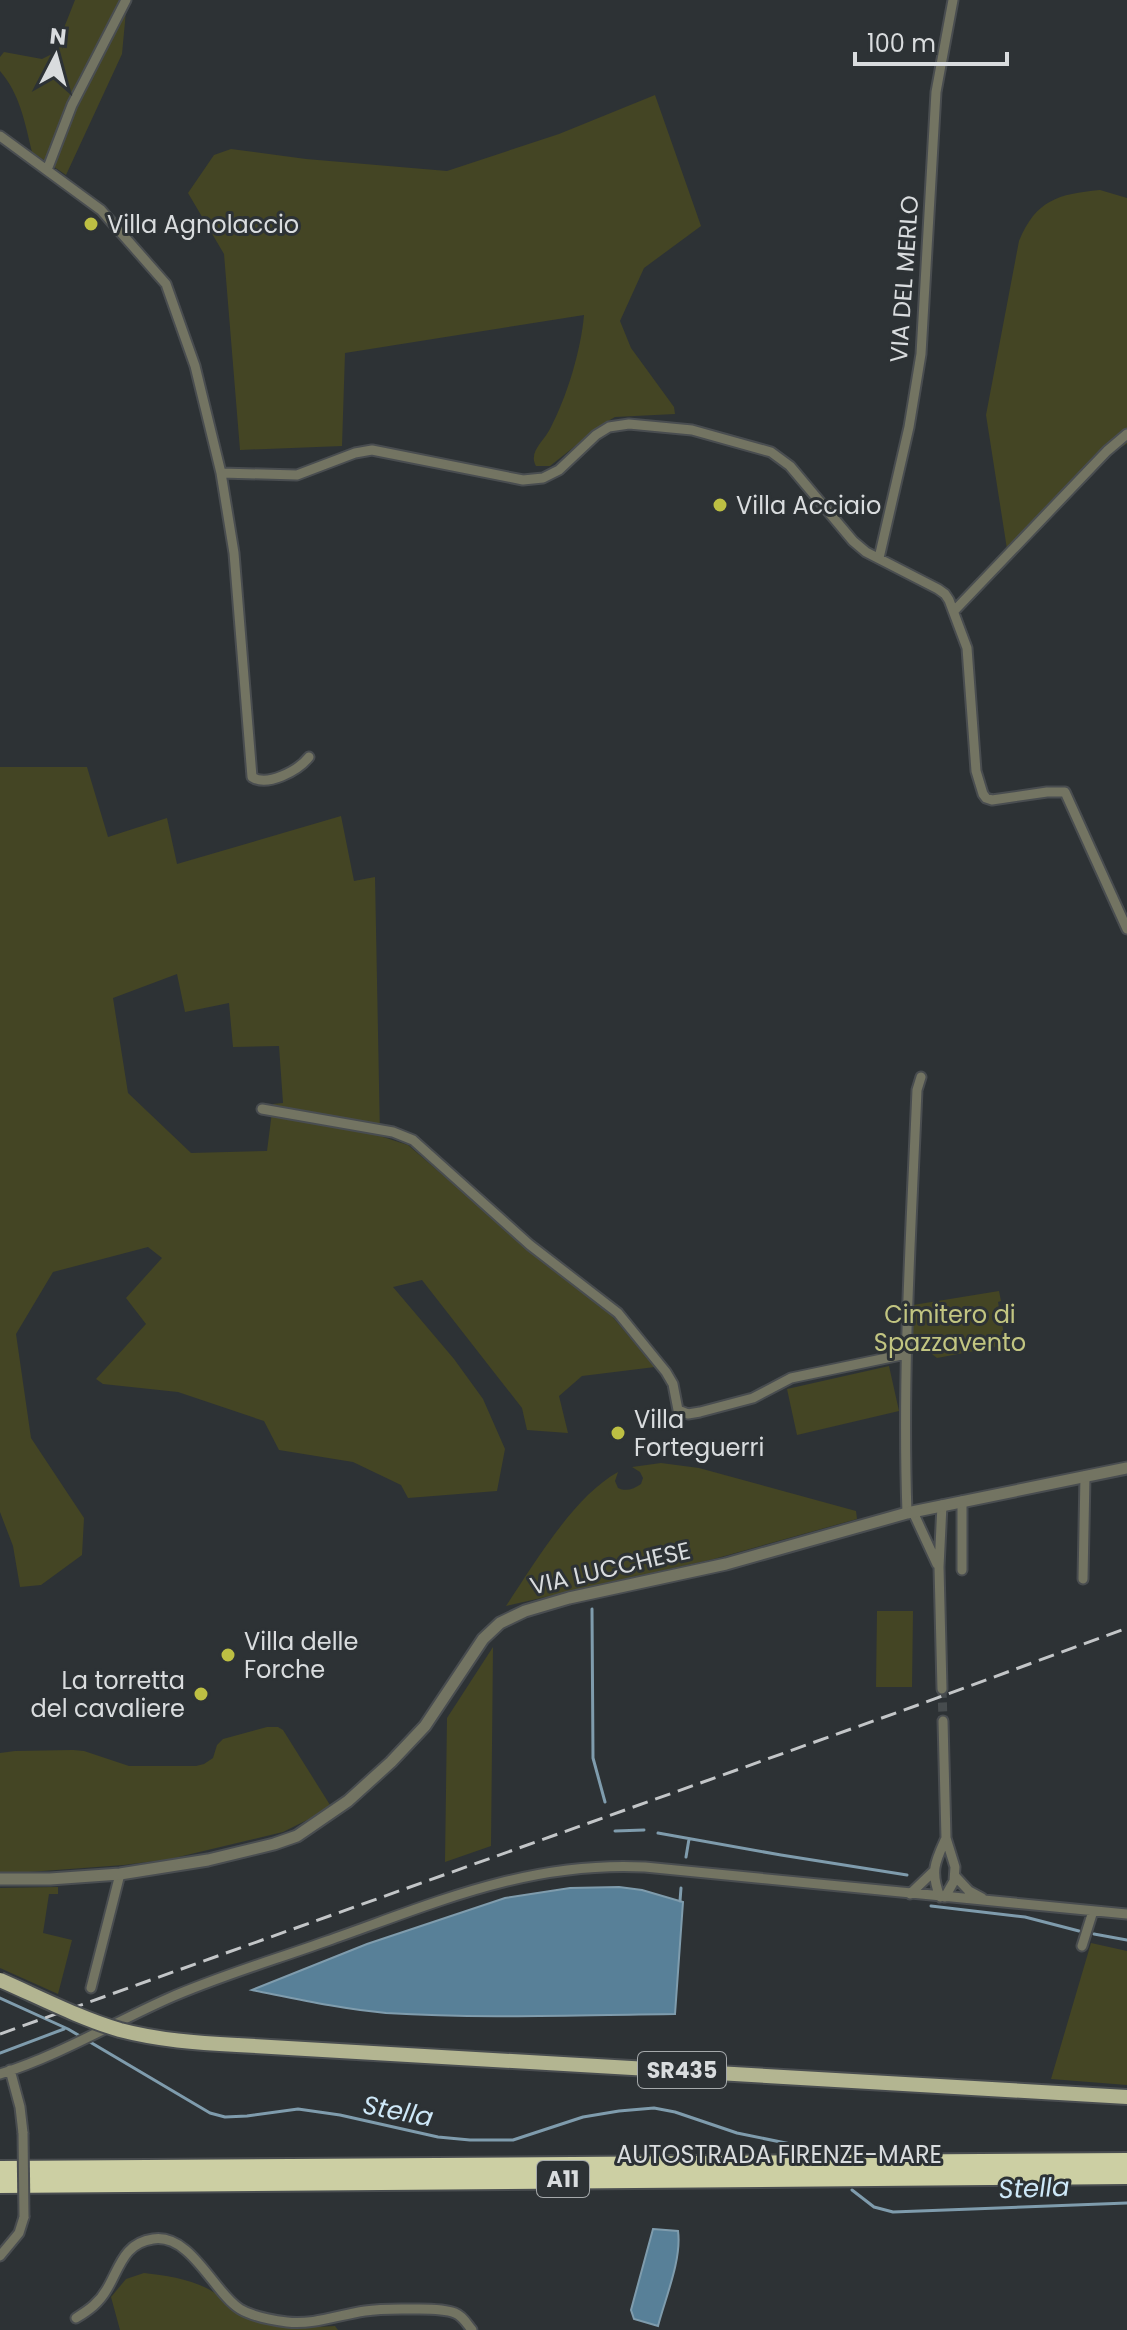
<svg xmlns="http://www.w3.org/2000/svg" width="1127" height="2330" viewBox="0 0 1127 2330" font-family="Poppins,sans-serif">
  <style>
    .green { fill: #444524; fill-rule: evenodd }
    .water { fill: #588098; stroke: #7f9cad; stroke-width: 2 }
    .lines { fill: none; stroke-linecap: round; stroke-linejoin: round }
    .stream { stroke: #7f9cad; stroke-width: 3 }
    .minor-tunnel { stroke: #474c4e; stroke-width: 9; stroke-dasharray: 9 4.5; stroke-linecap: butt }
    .minor-casing { stroke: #494d50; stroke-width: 13 }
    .tertiary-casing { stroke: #494d50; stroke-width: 15 }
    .primary-casing { stroke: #494d50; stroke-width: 18 }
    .motorway-casing { stroke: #494d50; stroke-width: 20 }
    .minor { stroke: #737462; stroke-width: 9 }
    .tertiary { stroke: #737462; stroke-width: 11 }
    .primary { stroke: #b3b591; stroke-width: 14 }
    .motorway { stroke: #cccfa3; stroke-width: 16 }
    .rail { stroke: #c3c6c8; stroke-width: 3; stroke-dasharray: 16 8; stroke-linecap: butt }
    .minor-bridge-casing { stroke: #494d50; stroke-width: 13; stroke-linecap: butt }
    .primary-bridge-casing { stroke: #494d50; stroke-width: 18; stroke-linecap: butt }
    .minor-bridge { stroke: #737462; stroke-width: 9 }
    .primary-bridge { stroke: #b3b591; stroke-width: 14 }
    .poi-dot { fill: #bdbf43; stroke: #2d3235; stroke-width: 3 }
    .labels { text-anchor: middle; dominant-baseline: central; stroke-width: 6; stroke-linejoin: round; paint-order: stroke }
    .shield { fill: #2d3235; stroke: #a5a9ab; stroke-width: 2 }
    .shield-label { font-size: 22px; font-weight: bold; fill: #d9dcde }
    .poi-label { font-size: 24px; fill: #d9dcde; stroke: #2d3235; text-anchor: start }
    .street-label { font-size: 24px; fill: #d9dcde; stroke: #2d3235 }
    .park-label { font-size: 24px; fill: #c2c581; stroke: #2d3235 }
    .water-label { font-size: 26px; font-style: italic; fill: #cee8f8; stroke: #2d3235 }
  </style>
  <rect width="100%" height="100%" fill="#2d3235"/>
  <path class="green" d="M75,0H131L126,11L122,54L66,175L32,152C25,123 20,94 0,71V57L4,52L42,59L54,53Z
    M655,95L701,226L644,268L620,321L631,348L674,407L675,414L615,417L603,424L550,466H536C528,452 544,441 550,429C567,397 581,350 584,315L345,353L342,446L240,450L224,254L188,193L214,155L231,149L306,159L447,171L559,134Z
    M1100,190L1127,198V444L1088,464L1007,549L986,415L1019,241C1036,200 1058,194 1100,190Z
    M0,767H87L108,837L167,818L177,864L341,816L354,881L375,877L380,1136L408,1145L517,1239L605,1308L655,1367L582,1376L559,1396L568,1433L527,1430L522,1408L422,1280L393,1287L454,1359L483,1399L505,1449L497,1491L408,1498L401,1485L353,1462L279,1450L264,1421L178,1392L103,1384L96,1379L146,1324L126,1298L162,1258L148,1247L53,1272L16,1334L31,1438L84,1518L82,1555L41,1585L20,1587L13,1546L0,1512ZM177,974L185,1012L229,1003L233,1047L279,1046L283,1103L273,1104L267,1151L191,1153L128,1093L113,998Z
    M999,1291L1001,1301L998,1302L1006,1345L937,1358L912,1338L913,1305Z
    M889,1366L899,1411L797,1435L787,1389Z
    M661,1463L699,1468L856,1511L857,1519L714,1559L506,1606C534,1564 574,1496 618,1472L615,1481L618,1488C626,1492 634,1489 641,1484L643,1478L640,1472L632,1467Z
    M877,1611H913L912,1687H876Z
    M493,1647L491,1846L445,1862L447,1718Z
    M267,1727H278L283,1730L330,1805L311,1818L283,1832L170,1859L124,1865L29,1872H0V1753L15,1751L73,1750L84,1751L129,1766H196L204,1764L213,1758L217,1745L223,1739Z
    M58,1887V1894H49L43,1933L72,1940L58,1994L0,1968V1888Z
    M1091,1943L1127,1951V2085L1051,2079Z
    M144,2273C168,2276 194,2279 215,2293C225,2301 231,2312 243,2316C274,2328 304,2328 335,2326L338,2330H120L111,2297L126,2279Z"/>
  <path class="water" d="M619,1887L642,1890L683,1902L675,2014C579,2015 482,2019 386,2013C341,2009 297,1999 252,1990L367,1944L505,1898L570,1888Z
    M653,2229L678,2231C682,2259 665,2299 658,2326L634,2319L631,2310Z"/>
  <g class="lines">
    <path class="stream" d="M592,1609L593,1758L605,1802
      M615,1831L644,1830
      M658,1833L781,1855L907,1875
      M686,1857L689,1839
      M680,1901L681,1888
      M931,1906L1025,1917L1079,1931
      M1094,1934L1127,1940
      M0,1998L68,2029L210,2113L225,2117L247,2116L298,2109L340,2115L438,2137L470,2140H513L583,2117L619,2111L654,2108L675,2112L737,2133L805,2147L811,2151
      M0,2053L64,2029
      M852,2190L874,2207L893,2212L1127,2203"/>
    <path class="minor-tunnel" d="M942,1689L943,1721"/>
    <defs>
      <path id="minor" d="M0,136L101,210L166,284L195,366L221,473L234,553L252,777C267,787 298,771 309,757
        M47,170L72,105L126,0
        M221,473L297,475L355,453L372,450L523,480L543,478L559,470L596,435L609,427L629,424L692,430L771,452L790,466L853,541L866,552L938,589L945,594L949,600L967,648L976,771L983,794L986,798L992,800L1047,792H1065L1127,929
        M879,558L909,427L921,354L936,92L953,0
        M954,611L1107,451L1127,434
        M262,1109L393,1132L413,1140L530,1245L618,1313L666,1372L673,1384L678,1410L688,1414L700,1412L753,1398L791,1378L906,1354
        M962,1501V1570
        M913,1512L937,1564
        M907,1513C902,1372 911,1231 917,1090L921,1077
        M1083,1579L1085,1476
        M942,1689L939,1567L942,1505
        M943,1721L946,1838L955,1867L954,1881L945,1897
        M955,1876L969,1891L982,1898
        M910,1894L934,1871
        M940,1897C930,1871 935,1862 946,1838
        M1082,1946L1093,1911
        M91,1988L120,1874
        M10,2070L20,2107L23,2133
        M0,2074C58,2056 111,2024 167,1999C219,1976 274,1960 327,1941C435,1903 528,1861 645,1867L1127,1914
        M0,2256L19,2233L24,2217
        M76,2318C89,2310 99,2303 107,2289C120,2267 124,2243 153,2239C191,2233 214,2293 240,2309C253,2317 272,2320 287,2322C314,2325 338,2315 365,2311C383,2308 401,2309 419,2309C430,2309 445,2309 455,2313C463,2316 467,2324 472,2330"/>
      <path id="tertiary" d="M0,1879H50L120,1874L208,1860L274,1844L297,1836L348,1801L391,1762L425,1726L483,1639L500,1623L525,1611L569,1598L726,1564L907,1513L1127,1468"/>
      <path id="primary" d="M237,2045L1127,2097"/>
      <path id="motorway" d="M0,2169L1127,2161
        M0,2185L1127,2176"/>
    </defs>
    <use href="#minor" class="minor-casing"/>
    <use href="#tertiary" class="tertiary-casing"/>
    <use href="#primary" class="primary-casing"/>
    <use href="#motorway" class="motorway-casing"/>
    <use href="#minor" class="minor"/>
    <use href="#tertiary" class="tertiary"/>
    <use href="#primary" class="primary"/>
    <use href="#motorway" class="motorway"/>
    <path class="rail" d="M0,2034L918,1705L1127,1628"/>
    <defs>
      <path id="minor-bridge" d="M23,2133L24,2217"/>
      <path id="primary-bridge" d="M0,1980C39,1997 79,2018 120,2030C158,2040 197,2043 237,2045"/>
    </defs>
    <use href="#minor-bridge" class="minor-bridge-casing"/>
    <use href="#primary-bridge" class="primary-bridge-casing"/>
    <use href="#minor-bridge" class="minor-bridge"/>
    <use href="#primary-bridge" class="primary-bridge"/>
  </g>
  <g class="poi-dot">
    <circle cx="91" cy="224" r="8"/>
    <circle cx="720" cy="505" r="8"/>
    <circle cx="618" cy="1433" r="8"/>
    <circle cx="228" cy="1655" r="8"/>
    <circle cx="201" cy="1694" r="8"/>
  </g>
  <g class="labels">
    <g class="shield">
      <rect x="638" y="2052" width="88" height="36" rx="6"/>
      <rect x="537" y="2161" width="52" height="36" rx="6"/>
    </g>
    <g class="shield-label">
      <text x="682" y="2070">SR435</text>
      <text x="563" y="2179">A11</text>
    </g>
    <g class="poi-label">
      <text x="107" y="224">Villa Agnolaccio</text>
      <text x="736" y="505">Villa Acciaio</text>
      <text x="634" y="1419">Villa<tspan x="634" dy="28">Forteguerri</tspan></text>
      <text x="244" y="1641">Villa delle<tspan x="244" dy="28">Forche</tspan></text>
      <text x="185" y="1680" text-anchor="end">La torretta<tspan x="185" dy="28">del cavaliere</tspan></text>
    </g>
    <g class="street-label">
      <text transform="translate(904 279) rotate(-86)">VIA DEL MERLO</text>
      <text transform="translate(610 1568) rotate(-13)">VIA LUCCHESE</text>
      <text x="779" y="2154">AUTOSTRADA FIRENZE-MARE</text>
    </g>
    <g class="park-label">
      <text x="950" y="1314">Cimitero di<tspan x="950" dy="28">Spazzavento</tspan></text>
    </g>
    <g class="water-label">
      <text transform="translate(398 2111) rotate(11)">Stella</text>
      <text transform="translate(1034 2188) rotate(-2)">Stella</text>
    </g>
  </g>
  <g transform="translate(56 56) rotate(6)" stroke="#2d3235" stroke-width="6" paint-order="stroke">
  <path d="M0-6L14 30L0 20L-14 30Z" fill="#d9dcde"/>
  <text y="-12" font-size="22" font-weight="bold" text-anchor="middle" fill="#d9dcde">N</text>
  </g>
  <path d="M855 52v12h152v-12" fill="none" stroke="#d9dcde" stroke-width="4"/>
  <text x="867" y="52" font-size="24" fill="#d9dcde" stroke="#2d3235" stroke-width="6" paint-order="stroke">100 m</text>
</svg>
